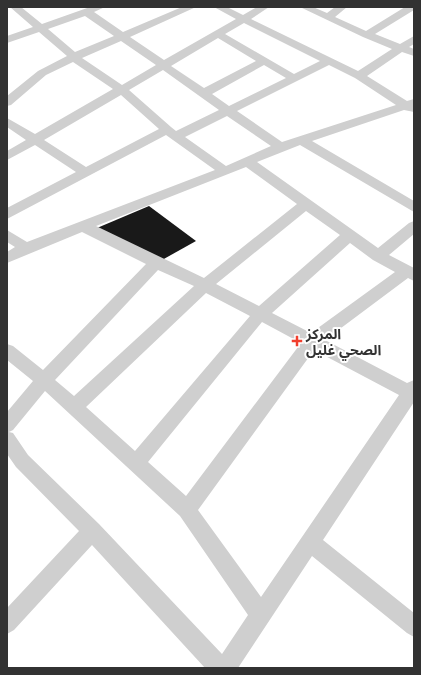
<svg xmlns="http://www.w3.org/2000/svg" width="421" height="675" viewBox="0 0 421 675" font-family="'Golos Text','Noto Sans Arabic',sans-serif">
  <style>
    .building { fill: #191919 }
    .lines { fill: none; stroke-linecap: round; stroke-linejoin: round }
    .minor { fill: #cfcfcf; fill-rule: evenodd }
    .poi-dot { fill: #f13f2d; stroke: #fff; stroke-width: 1.5 }
    .labels { text-anchor: middle; dominant-baseline: central; stroke-width: 4; stroke-linejoin: round; paint-order: stroke }
    .poi-label { font-size: 14px; font-weight: bold; fill: #323232; stroke: #fff; text-anchor: start }
  </style>
  <rect width="100%" height="100%" fill="#fff"/>
  <path class="building" d="M149,206L196,241L162,260L97,228Z"/>
  <g class="lines">
    <path class="minor" d="M10,7H21L42,24L90,7H105L94,12L123,32L182,7H196L130,37L164,60L236,19L214,7H227L243,15L257,7H269L251,19L358,71L392,49L363,37L300,7H313L327,13L335,7H347L335,17L366,31L405,7H414V10L375,34L400,44L414,36V44L409,47L414,49V56L402,52L367,76L407,101L414,99V112L404,110L312,141L414,201V212L300,145L257,162L378,248L409,223L414,221V234L389,255L414,268V281L408,278L325,340L407,383L414,380V402L323,540L414,613V637L407,633L312,556L238,668H205L92,545L14,630L7,634V608L79,531L16,467L7,454V412L33,381L7,360V344L13,346L43,370L146,264L82,232L7,263V252L15,247L7,242V230L27,242L215,170L166,135L7,219V208L76,172L35,145L7,160V151L26,140L7,127V118L35,134L113,89L73,62L46,75L11,105L7,106V96L38,71L67,56L39,32L7,43V36L33,27ZM85,16L114,36L75,52L48,29ZM244,23L320,61L294,74L225,34ZM218,38L256,61L204,88L171,66ZM121,41L156,65L122,85L82,58ZM264,65L286,78L229,106L212,94ZM329,65L355,78L396,105L282,142L237,111ZM163,70L219,110L176,131L171,127L129,90ZM121,95L159,129L86,167L44,140ZM227,116L271,146L226,166L185,137ZM246,167L297,204L204,278L96,226ZM306,211L340,235L259,306L216,284ZM350,243L373,260L395,272L311,333L272,313ZM158,270L194,286L74,396L55,380ZM206,293L250,316L135,451L86,407ZM262,322L301,343L186,496L148,462ZM314,350L399,395L261,597L198,510ZM45,391L180,516L248,615L222,654L99,524L28,455L13,433L9,432L13,430Z"/>
  </g>
  <path class="poi-dot" d="M295 335h4v4h4v4h-4v4h-4v-4h-4v-4h4z"/>
  <g class="labels">
    <g class="poi-label">
      <text x="306" y="333">المركز<tspan x="306" dy="16">الصحي غليل</tspan></text>
    </g>
  </g>
  <rect width="421" height="675" fill="none" stroke="#323232" stroke-width="16"/>
</svg>
